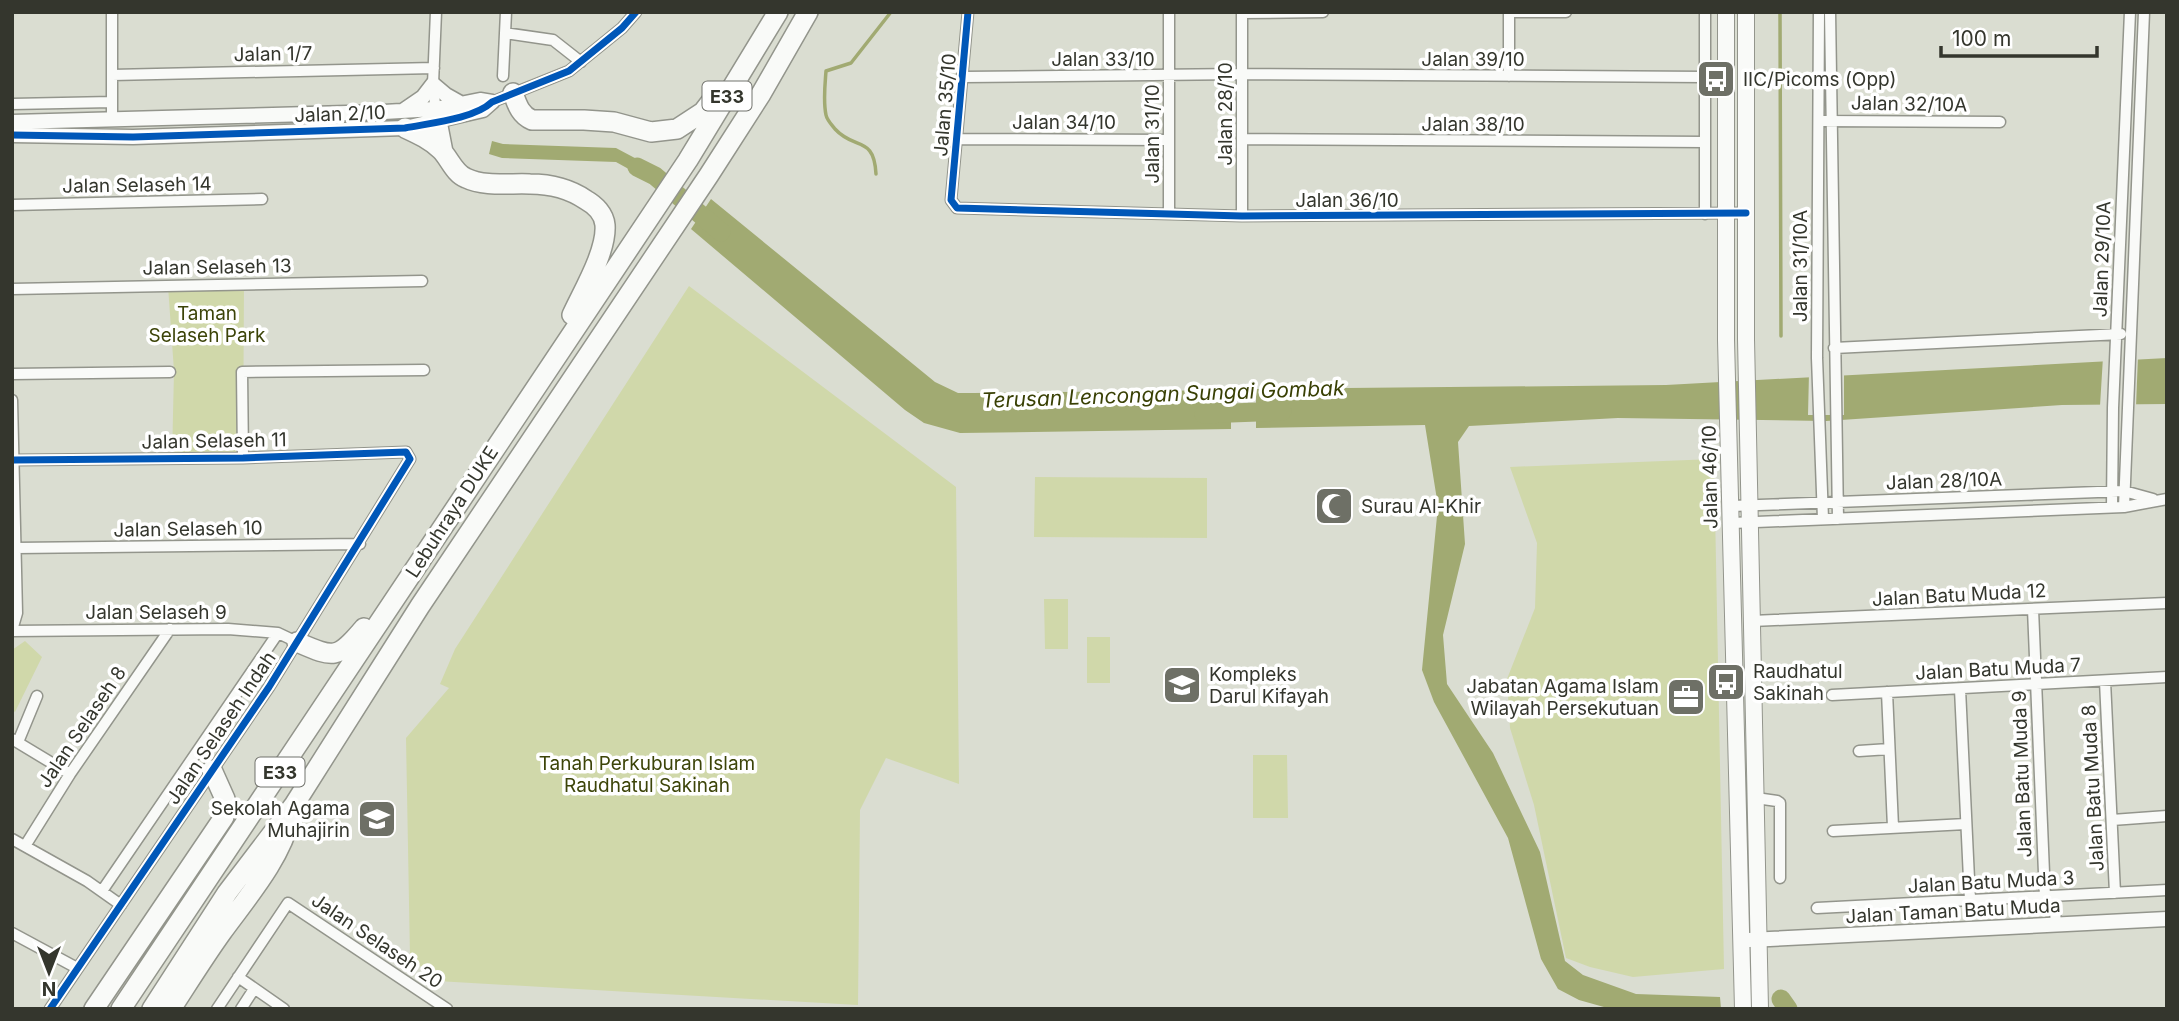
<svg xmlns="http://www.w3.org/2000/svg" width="2179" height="1021" viewBox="0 0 2179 1021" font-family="Inter,sans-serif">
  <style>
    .green { fill: #d0d8aa }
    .water { fill: #a1aa72 }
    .pier { fill: #daddd1 }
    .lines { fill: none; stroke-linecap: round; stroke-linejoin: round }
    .stream { stroke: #a1aa72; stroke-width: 3.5 }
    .river { stroke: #a1aa72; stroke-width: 19 }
    .street-casing { stroke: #93958c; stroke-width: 13 }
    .secondary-casing { stroke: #93958c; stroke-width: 17 }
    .primary-casing { stroke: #93958c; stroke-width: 18 }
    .highway-casing { stroke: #93958c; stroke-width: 22 }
    .street { stroke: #f9faf8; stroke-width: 10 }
    .secondary { stroke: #f9faf8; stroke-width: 14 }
    .primary { stroke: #f9faf8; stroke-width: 16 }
    .highway { stroke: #f9faf8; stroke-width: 19 }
    .cycleway-casing { stroke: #fff; stroke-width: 11 }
    .cycleway { stroke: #0057b8; stroke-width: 7 }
    .labels { text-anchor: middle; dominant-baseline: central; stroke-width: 7; stroke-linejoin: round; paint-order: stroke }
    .shield { fill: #fff; stroke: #71726c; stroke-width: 2 }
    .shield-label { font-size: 18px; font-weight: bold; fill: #34362d }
    .street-label { font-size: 19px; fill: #34362d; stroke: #fff }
    .poi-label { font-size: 19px; fill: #34362d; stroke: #fff; text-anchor: start }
    .park-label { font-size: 19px; fill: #3c4408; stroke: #fff }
    .water-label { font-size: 21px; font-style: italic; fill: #394004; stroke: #fff }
  </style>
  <rect width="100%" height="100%" fill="#daddd1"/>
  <path class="green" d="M244,285L243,458H172L174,371L168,286Z
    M689,286L956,487L959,784L886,758L860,810L858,1005L437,981L410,957L406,738L449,688L440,684L455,649Z
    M1714,459L1724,969L1633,977L1590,967L1566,958L1534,805L1510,728L1507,679L1535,608L1537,543L1510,467Z
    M1035,477L1207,478V538L1034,537Z
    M1044,599H1068V649H1045Z
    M1087,637H1110V683H1087Z
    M25,641L42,657L15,712L12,710V650Z
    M1253,755H1287L1288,818H1253Z"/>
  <path class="water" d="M492,141L503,144L616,148L663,173L654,183L616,162L502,158L489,154Z
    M711,199L935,382L958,393H974L1231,390V429L960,433L924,423L905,410L691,229Z
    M2167,358V404L2062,405L1826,421L1618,418L1469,426L1458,442L1465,544L1443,635L1447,684L1493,753L1540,852L1565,961L1583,975L1636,994L1720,997L1721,1009H1611L1579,1000L1558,989L1541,959L1508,838L1434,702L1422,670L1438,506L1425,425L1256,428V389L1666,385Z"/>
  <path class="pier" d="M2138,356L2136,407L2100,406L2103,357Z
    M1844,371V415H1808L1809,373Z"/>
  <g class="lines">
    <path class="stream" d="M1780,12L1781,336
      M876,174C874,135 855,151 835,129C831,124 827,120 826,115C823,101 825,85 826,71L851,63L891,12"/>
    <path class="river" d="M637,167L655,176L721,232
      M1204,414L1282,411
      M1781,999L1788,1009"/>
    <defs>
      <path id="street" d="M968,12L951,200L957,208L1242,216L1746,213
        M1169,12V214
        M1242,12V216
        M1705,12V214
        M1819,12L1817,358L1823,519
        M1830,12L1838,519
        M1242,13L1323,12
        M505,33L553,40L581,62
        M112,75L434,68
        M503,76L506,12
        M1509,76V12H1566
        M964,77L1242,74L1705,77
        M492,102L569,71L622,28L636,12
        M12,104L112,102
        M436,115L433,84L436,12
        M112,120V12
        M1824,121L2000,122
        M958,139L1169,140
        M1242,139L1705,142
        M12,205L262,199
        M12,289L422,281
        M1834,348L2121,334
        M12,374L170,372
        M12,400L17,613L12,630
        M243,458L242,372L424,370
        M14,460L243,458L406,452L410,459L269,687L50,1009
        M1732,506L2124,491L2153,499
        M2112,507L2113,408L2130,12
        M2124,507L2144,12
        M1732,523L2124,507L2167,499
        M16,548L360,544
        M2033,609L2045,897
        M1752,621L2167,603
        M12,631L228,629L278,633L297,642
        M2105,681L2115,893
        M1960,689L1970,900
        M1887,692L1893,827
        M1832,695L2167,677
        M12,739L70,774
        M18,742L37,696
        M1859,751L1889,749
        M1756,798L1777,801L1780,803V878
        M2112,820L2167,816
        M1833,831L1966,824
        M12,839L87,881L121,905
        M25,846L70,774L170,629
        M102,891L278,633
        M2054,896L2056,925
        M1817,908L2167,890
        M12,933L77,968
        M238,977L284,1009
        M217,1009L288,903L447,1009
        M241,1009L254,989"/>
      <path id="secondary" d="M404,110L423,97L433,84L446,95L462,104
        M12,122L384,112L435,109L480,100L492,102
        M12,135L133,137L405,128L483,110L492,102
        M1749,940L2167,919"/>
      <path id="primary" d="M1726,12V340L1743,1009
        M1746,12V339L1760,1009"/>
      <path id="highway" d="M513,93C517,104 520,115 532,120H584L614,122L651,132L677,129L703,112L716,95
        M437,121L443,152
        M405,128C418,134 431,140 441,150C450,159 454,173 466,178C484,187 511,183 530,184C550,184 570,189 586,200C595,205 604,214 605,225C607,251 583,291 572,315
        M297,642C334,658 337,660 364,628
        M94,1009L224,817L225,799L212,770
        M121,1009L688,160L778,12
        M152,1009L227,893L294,805L420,606L709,175L761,94L808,12
        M171,1009C188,983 204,957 222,932C249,895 280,860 291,816"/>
    </defs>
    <use href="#street" class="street-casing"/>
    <use href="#secondary" class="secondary-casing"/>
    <use href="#primary" class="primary-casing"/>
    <use href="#highway" class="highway-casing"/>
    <use href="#street" class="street"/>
    <use href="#secondary" class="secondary"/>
    <use href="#primary" class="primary"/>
    <use href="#highway" class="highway"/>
    <defs>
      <path id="cycleway" d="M968,12L951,200L957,208L1242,216L1746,213
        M12,135L133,137L405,128C430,123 474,119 492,102L569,71L622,28L636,12
        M14,460L243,458L406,452L410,459L269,687L50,1009"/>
    </defs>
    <use href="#cycleway" class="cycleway-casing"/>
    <use href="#cycleway" class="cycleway"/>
  </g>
  <defs>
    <symbol id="bus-square" viewBox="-11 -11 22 22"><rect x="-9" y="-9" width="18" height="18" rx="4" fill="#6e7066" stroke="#fff"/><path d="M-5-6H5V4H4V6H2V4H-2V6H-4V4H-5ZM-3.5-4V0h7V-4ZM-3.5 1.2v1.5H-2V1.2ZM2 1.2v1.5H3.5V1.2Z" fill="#fff"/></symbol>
    <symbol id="mosque-square" viewBox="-11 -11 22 22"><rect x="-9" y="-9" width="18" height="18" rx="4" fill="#6e7066" stroke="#fff"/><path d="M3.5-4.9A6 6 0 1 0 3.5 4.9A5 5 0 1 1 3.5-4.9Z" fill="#fff"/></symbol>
    <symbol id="school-square" viewBox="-11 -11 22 22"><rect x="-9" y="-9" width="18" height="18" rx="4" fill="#6e7066" stroke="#fff"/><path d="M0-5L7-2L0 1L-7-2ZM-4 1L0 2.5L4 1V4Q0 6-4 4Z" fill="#fff"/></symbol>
    <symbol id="office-square" viewBox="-11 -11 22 22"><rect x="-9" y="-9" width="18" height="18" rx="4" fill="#6e7066" stroke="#fff"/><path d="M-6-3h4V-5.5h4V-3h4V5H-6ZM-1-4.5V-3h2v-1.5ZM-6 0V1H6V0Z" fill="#fff"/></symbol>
  </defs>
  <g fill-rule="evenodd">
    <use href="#bus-square" x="1694" y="57" width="44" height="44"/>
    <use href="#mosque-square" x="1312" y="484" width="44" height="44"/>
    <use href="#bus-square" x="1704" y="660" width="44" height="44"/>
    <use href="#school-square" x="1160" y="663" width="44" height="44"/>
    <use href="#office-square" x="1664" y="675" width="44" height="44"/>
    <use href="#school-square" x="355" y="797" width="44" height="44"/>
  </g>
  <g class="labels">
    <g class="shield">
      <rect x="702.5" y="81.5" width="49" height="29" rx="5"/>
      <rect x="255.5" y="757.5" width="49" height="29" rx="5"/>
    </g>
    <g class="shield-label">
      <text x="727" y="96">E33</text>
      <text x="280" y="772">E33</text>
    </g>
    <g class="street-label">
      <text transform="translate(273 54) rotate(-1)">Jalan 1/7</text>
      <text x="1103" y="59">Jalan 33/10</text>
      <text x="1473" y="59">Jalan 39/10</text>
      <text transform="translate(1909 104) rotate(1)">Jalan 32/10A</text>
      <text transform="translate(945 105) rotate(-85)">Jalan 35/10</text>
      <text transform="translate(340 114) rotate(-2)">Jalan 2/10</text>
      <text transform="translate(1225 114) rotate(-90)">Jalan 28/10</text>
      <text x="1064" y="122">Jalan 34/10</text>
      <text x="1473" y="124">Jalan 38/10</text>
      <text transform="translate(1152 134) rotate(-90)">Jalan 31/10</text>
      <text transform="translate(137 185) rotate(-1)">Jalan Selaseh 14</text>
      <text x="1347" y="200">Jalan 36/10</text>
      <text transform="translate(2102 259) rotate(-88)">Jalan 29/10A</text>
      <text transform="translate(1800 266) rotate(-90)">Jalan 31/10A</text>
      <text transform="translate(217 267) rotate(-1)">Jalan Selaseh 13</text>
      <text transform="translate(214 441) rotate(-1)">Jalan Selaseh 11</text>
      <text transform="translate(1710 477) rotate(-91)">Jalan 46/10</text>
      <text transform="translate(1944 481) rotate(-2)">Jalan 28/10A</text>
      <text transform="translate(452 512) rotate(-57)">Lebuhraya DUKE</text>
      <text transform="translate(188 529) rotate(-1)">Jalan Selaseh 10</text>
      <text transform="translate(1959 595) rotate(-3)">Jalan Batu Muda 12</text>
      <text x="156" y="612">Jalan Selaseh 9</text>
      <text transform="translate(1998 669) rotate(-3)">Jalan Batu Muda 7</text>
      <text transform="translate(82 727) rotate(-56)">Jalan Selaseh 8</text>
      <text transform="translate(221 728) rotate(-56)">Jalan Selaseh Indah</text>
      <text transform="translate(2022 774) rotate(-92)">Jalan Batu Muda 9</text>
      <text transform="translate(2093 788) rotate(-93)">Jalan Batu Muda 8</text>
      <text transform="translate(1991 882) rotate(-3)">Jalan Batu Muda 3</text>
      <text transform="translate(1953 911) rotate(-3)">Jalan Taman Batu Muda</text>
      <text transform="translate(377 941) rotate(34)">Jalan Selaseh 20</text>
    </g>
    <g class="poi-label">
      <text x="1743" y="79">IIC/Picoms (Opp)</text>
      <text x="1361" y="506">Surau Al-Khir</text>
      <text x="1753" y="671">Raudhatul<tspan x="1753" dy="22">Sakinah</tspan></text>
      <text x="1209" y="674">Kompleks<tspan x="1209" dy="22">Darul Kifayah</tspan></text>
      <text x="1659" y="686" text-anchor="end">Jabatan Agama Islam<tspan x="1659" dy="22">Wilayah Persekutuan</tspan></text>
      <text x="350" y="808" text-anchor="end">Sekolah Agama<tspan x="350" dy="22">Muhajirin</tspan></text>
    </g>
    <g class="park-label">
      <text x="207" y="313">Taman<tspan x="207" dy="22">Selaseh Park</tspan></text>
      <text x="647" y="763">Tanah Perkuburan Islam<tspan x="647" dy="22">Raudhatul Sakinah</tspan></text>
    </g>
    <g class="water-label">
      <text transform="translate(1163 394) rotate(-2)">Terusan Lencongan Sungai Gombak</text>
    </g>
  </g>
  <rect width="2179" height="1021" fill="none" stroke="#34362d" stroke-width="28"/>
  <g transform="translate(49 972) rotate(180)" stroke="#ffffff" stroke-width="5" paint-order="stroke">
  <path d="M0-5L12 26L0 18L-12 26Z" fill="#34362d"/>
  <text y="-10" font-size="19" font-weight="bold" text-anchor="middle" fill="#34362d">N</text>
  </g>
  <path d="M1941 46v10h156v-10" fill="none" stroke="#34362d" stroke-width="3.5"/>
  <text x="1952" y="46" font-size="21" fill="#34362d" stroke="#ffffff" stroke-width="5" paint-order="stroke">100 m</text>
</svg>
